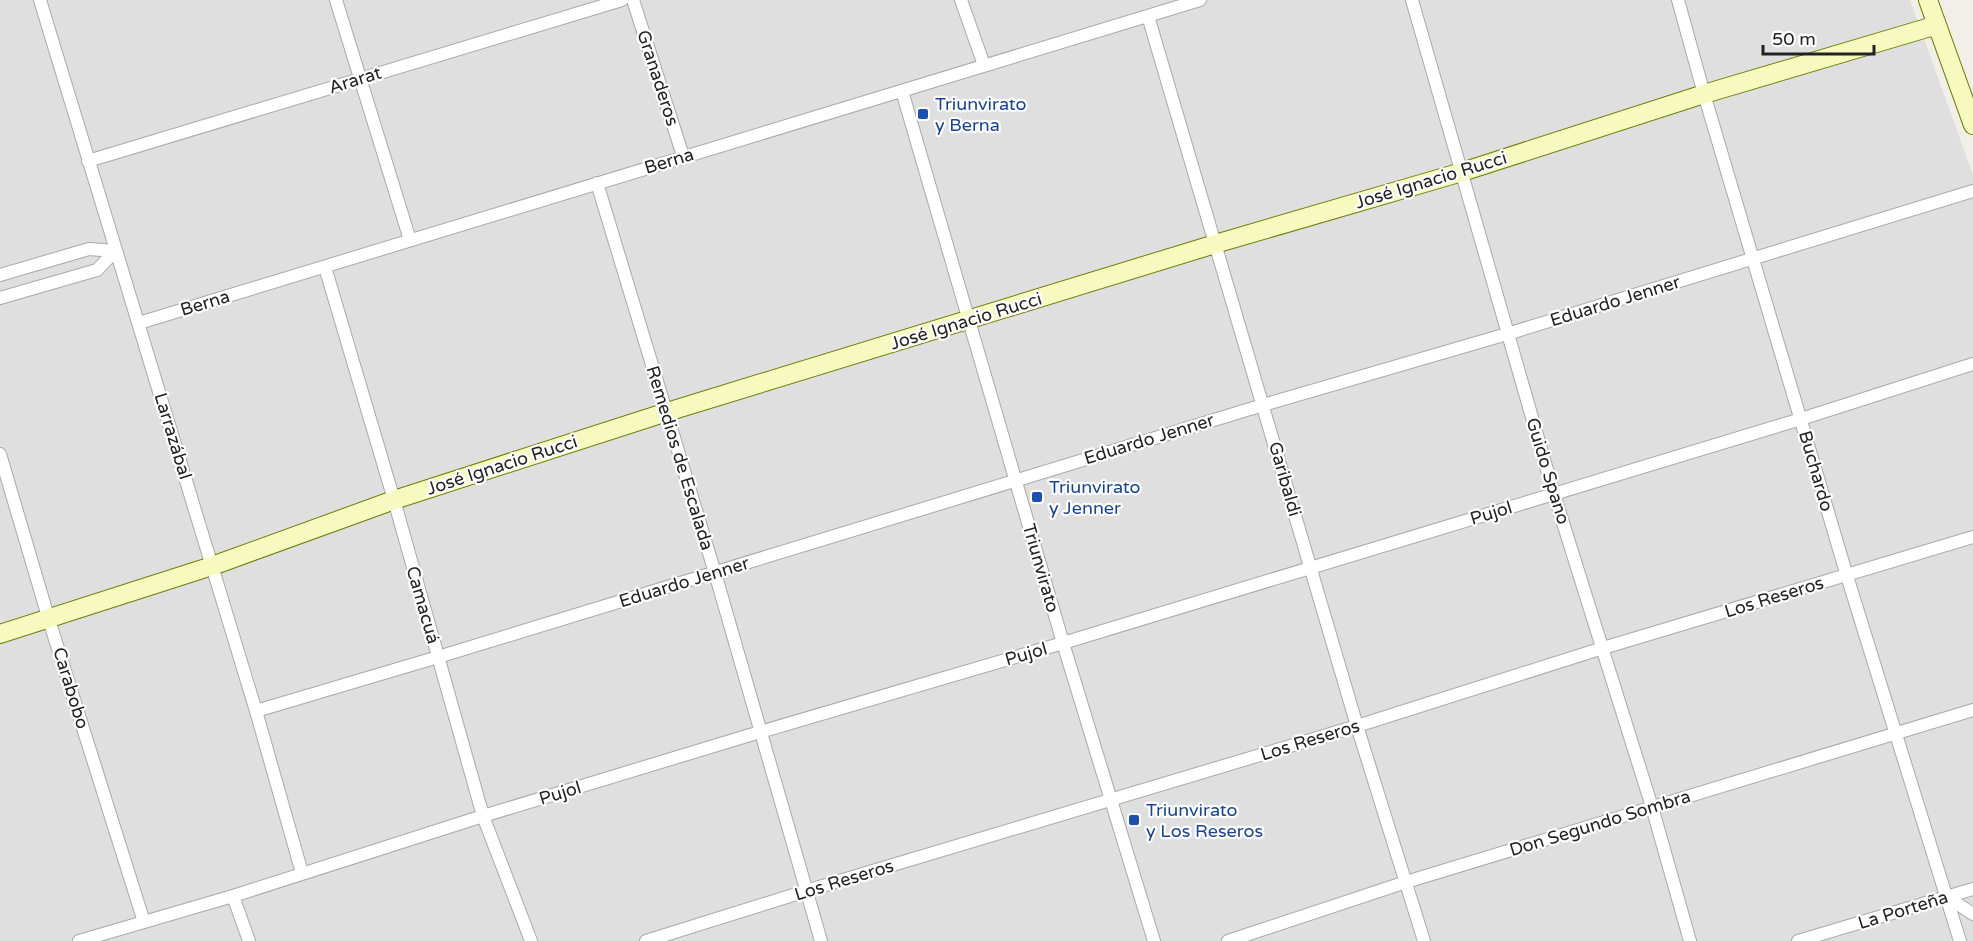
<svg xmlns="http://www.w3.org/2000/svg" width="1973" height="941" viewBox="0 0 1973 941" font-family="'Varela Round',sans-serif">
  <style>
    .residential { fill: #e0dfdf }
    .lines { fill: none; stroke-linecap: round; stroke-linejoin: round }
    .street-casing { stroke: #a9a9a9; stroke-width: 14 }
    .secondary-casing { stroke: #707d05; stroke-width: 20 }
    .street { stroke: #fff; stroke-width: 12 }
    .secondary { stroke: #f7fabf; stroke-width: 18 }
    .transit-dot { fill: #1a4fb4; stroke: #fff; stroke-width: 2 }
    .labels { text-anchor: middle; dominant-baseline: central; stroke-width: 4.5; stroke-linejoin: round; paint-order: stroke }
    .street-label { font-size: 18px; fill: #222; stroke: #fff }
    .transit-label { font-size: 18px; fill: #164399; stroke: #fff; text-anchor: start }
  </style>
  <rect width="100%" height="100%" fill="#f2efe9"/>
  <path class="residential" d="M0,0H1910L1973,175V941H0Z"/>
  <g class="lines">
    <defs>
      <path id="street" d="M40,0L256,711L302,873
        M336,0L410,240
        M633,0L683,156
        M961,0L984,65
        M1412,0L1554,494L1652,807L1690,941
        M1678,0L1704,94L1847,576L1960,941
        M1148,16L1357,726L1424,941
        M902,91L1063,643L1154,941
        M88,161L622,0
        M597,183L715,573L821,941
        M325,267L394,500L483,816L531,941
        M0,275L89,249L115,251
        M0,298L97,270L115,251
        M139,323L1200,0
        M0,454L49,620L144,922
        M256,711L438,657L1263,405L1507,334L1973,191
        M233,896L249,941
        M1947,897L1973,914
        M79,941L233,896L483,816L760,732L1063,643L1801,419L1973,364
        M646,941L806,891L1357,726L1603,648L1973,537
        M1228,941L1406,882L1973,710
        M1798,941L1973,889"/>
      <path id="secondary" d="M1928,0L1973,125
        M0,634L212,566L394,500L667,412L1215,244L1462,172L1704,94L1937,25"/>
    </defs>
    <use href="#street" class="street-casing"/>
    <use href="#secondary" class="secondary-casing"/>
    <use href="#street" class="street"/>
    <use href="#secondary" class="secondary"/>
  </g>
  <g class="transit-dot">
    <rect x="917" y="108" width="12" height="12" rx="3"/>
    <rect x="1031" y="491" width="12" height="12" rx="3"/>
    <rect x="1128" y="814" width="12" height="12" rx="3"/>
  </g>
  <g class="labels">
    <g class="street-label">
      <text transform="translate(658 78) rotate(72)">Granaderos</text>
      <text transform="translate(355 80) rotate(-17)">Ararat</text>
      <text transform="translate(669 161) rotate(-17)">Berna</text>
      <text transform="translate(1431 180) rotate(-17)">José Ignacio Rucci</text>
      <text transform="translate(1615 301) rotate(-17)">Eduardo Jenner</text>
      <text transform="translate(205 303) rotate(-17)">Berna</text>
      <text transform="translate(966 321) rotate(-17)">José Ignacio Rucci</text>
      <text transform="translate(173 436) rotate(73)">Larrazábal</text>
      <text transform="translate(1149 439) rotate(-17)">Eduardo Jenner</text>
      <text transform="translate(680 458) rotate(73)">Remedios de Escalada</text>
      <text transform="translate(502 465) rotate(-18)">José Ignacio Rucci</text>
      <text transform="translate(1548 471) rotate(73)">Guido Spano</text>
      <text transform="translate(1816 471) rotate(74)">Buchardo</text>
      <text transform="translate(1285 479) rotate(74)">Garibaldi</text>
      <text transform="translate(1491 513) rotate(-17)">Pujol</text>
      <text transform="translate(1041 568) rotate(74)">Triunvirato</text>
      <text transform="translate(684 582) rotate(-17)">Eduardo Jenner</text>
      <text transform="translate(1774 597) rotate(-17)">Los Reseros</text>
      <text transform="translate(423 605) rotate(74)">Camacuá</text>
      <text transform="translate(1026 654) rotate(-16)">Pujol</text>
      <text transform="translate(71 688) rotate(73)">Carabobo</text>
      <text transform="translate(1310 740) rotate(-17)">Los Reseros</text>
      <text transform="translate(560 793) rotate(-17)">Pujol</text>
      <text transform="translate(1600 823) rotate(-17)">Don Segundo Sombra</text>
      <text transform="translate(844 880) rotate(-17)">Los Reseros</text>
      <text transform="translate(1903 910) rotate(-17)">La Porteña</text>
    </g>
    <g class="transit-label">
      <text x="935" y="104">Triunvirato<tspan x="935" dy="21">y Berna</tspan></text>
      <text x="1049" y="487">Triunvirato<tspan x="1049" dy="21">y Jenner</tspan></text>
      <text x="1146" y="810">Triunvirato<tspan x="1146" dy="21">y Los Reseros</tspan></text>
    </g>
  </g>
  <path d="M1763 45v9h111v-9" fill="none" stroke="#222222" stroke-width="3"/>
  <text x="1772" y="45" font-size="18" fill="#222222" stroke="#ffffff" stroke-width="4.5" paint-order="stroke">50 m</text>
</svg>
